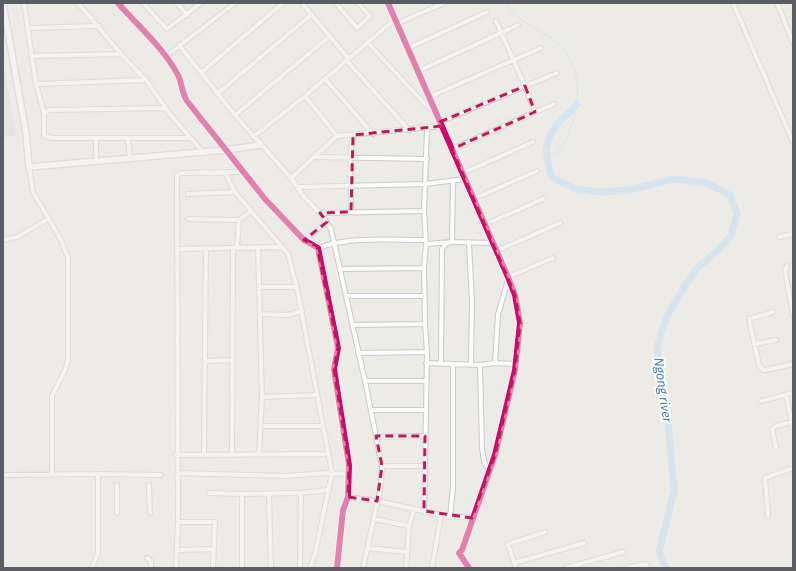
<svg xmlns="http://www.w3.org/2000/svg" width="796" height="571" viewBox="0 0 796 571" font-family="'IBM Plex Sans',sans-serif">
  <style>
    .education { fill: #deddd5 }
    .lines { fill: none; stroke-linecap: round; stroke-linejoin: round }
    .stream { stroke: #b8dbf7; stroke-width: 1 }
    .river { stroke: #b8dbf7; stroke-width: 7 }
    .minor-casing { stroke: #c9cac9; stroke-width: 6 }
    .tertiary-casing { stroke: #c9cac9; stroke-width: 8 }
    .minor { stroke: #fcfcfb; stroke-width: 4 }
    .tertiary { stroke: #fcfcfb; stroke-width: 5.5 }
    .cycleway-casing { stroke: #fff; stroke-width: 8 }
    .cycleway { stroke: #d6006c; stroke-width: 6 }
    .marked { fill: none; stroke: #c2185b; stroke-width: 3; stroke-dasharray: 8 5; stroke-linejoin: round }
    .labels { text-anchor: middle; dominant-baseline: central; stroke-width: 4; stroke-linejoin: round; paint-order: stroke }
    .water-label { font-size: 13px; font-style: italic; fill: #3673b9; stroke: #fff }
  </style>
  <rect width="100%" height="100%" fill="#ecebe5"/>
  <path class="education" d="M3,61L16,136L3,138Z"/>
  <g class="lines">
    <path class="stream" d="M506,3C521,27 548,31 563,49C582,71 580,102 571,127C566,140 561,155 546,158"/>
    <path class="river" d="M577,104C573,110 567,114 562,119C543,139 544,153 552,177L575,189L600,192L630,190L674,179L707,183L730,195L737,214L731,236L717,251L697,268L683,289L667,316L657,347L660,378L667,407L674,491L659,552L666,568"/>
    <defs>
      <path id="minor" d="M24,3L36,84L146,80
        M78,3L121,54L146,80L169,113L202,151
        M118,3C138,26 165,49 179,77C182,85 182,93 187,101L265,199L304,240L318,248L338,348L334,369L349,465L348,497L343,510L337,568
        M143,3L167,29L201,3
        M177,3L187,15
        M302,3L348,58
        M336,3L357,28L370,16L358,3
        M388,3L508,277L515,295L520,323L515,370L495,455L462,550L459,553L469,568
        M733,3L793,142
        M777,3L793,42
        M496,21L525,86L535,112
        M396,24L444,3
        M28,28L99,26
        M368,43L424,103L436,113
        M179,45L235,115L291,178L304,197L320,213L331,229L365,381L382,466L381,486L363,568
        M408,48L487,12
        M32,56L121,54
        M165,57L235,3
        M346,60L409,130
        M418,71L518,25
        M202,72L283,3
        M325,79L373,134
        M36,84L44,113
        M217,94L312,14
        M305,96L337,136
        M429,97L541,48
        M166,108L49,110L44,113V136L53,138H190
        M235,115L330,36
        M440,122L557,73
        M253,137L305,96L394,20
        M128,139L130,157
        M452,149L554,104
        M314,157L427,159
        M96,161V138
        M29,167L33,192L61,240L68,258V360L66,368L52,396V474
        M225,172L235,192L288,254L298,293L332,473L315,554L310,568
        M463,173L533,142
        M291,178L337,136L442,126
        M297,187L425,184L465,179
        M188,194L235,192
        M473,199L537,171
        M351,212L350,157L353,135
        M320,213L424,211
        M188,219L239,220
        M484,225L543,199
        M779,237L793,234
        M3,240L17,237L48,219
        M304,240L327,222
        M469,243L472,302L471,365
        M426,244L452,242L453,181
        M237,248L239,220L251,211
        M258,248L262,397L259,454
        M318,248C352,236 389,240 424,240
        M177,249L283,247
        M496,251L560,223
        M787,266L785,271L793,315
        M341,269L424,268
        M508,277L553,258
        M259,287H297
        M347,296H424
        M773,312L749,319L759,365L763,370H766L793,364
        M260,314L288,315L302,311
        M353,325L425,324
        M755,344L776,340
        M358,353L427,352
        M204,361L232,360
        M426,363L480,365L495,363L498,315L508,280
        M495,363L515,364
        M441,364L442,249L447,243L452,242L493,243
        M480,365L482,448L484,462L489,471
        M365,381H425
        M786,395L793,428
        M262,397L317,395
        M761,401L793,393
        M371,410H425
        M261,426H323
        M377,437L425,436
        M776,448L772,429L776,426L792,422
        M232,454L233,248
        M176,455L328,454
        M204,455L206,248
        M382,466H425L427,352L425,324L424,268L426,244L424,211L427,129
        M177,473L287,476L327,473L349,474
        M98,474L161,475
        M3,475L98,474V553L92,568
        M117,485V513
        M149,485L150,513
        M209,493L242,494
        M269,494L271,568
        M348,497L377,501L441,515L472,518
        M424,511L425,466
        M768,516L765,478L793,468
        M450,517L453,487V365
        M374,519L409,526
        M368,548L406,552
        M177,550L214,549
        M147,558L151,561V568
        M514,563L584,543
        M176,568L178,522
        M213,568L215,522H178L177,175L181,173L242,172
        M242,568V494L301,493L327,490
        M300,568L301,493
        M406,568L409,526L414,509
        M432,568L441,515
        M516,568L508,544L545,532
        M565,568L623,552
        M626,568L646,564L648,568"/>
      <path id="tertiary" d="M3,4L26,133L29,167L226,150L261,145"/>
    </defs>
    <use href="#minor" class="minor-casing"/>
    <use href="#tertiary" class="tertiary-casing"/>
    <use href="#minor" class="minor"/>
    <use href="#tertiary" class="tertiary"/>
    <defs>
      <path id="cycleway" d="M118,3C138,26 165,49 179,77C182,85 182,93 187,101L265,199L304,240L318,248L338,348L334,369L349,465L348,497L343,510L337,568
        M388,3L508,277L515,295L520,323L515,370L495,455L462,550L459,553L469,568"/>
    </defs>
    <use href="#cycleway" class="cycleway-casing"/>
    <use href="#cycleway" class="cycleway"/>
  </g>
  <path d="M0 0H796V571H0ZM525,86L535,112L452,149L515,295L520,323L515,370L495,455L472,518L424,511L425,436H376L382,466L377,501L348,497L349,465L334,369L338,348L317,246L304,240L327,222L320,213L351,212L353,135L442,126L440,122Z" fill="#ecebe5" fill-opacity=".55" fill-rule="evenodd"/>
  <path class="marked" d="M525,86L535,112L452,149L515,295L520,323L515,370L495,455L472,518L424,511L425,436H376L382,466L377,501L348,497L349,465L334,369L338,348L317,246L304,240L327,222L320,213L351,212L353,135L442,126L440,122Z"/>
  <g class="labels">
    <g class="water-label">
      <text transform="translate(663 390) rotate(82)">Ngong river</text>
    </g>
  </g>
  <rect width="796" height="571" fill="none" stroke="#5a5e64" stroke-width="8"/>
</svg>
